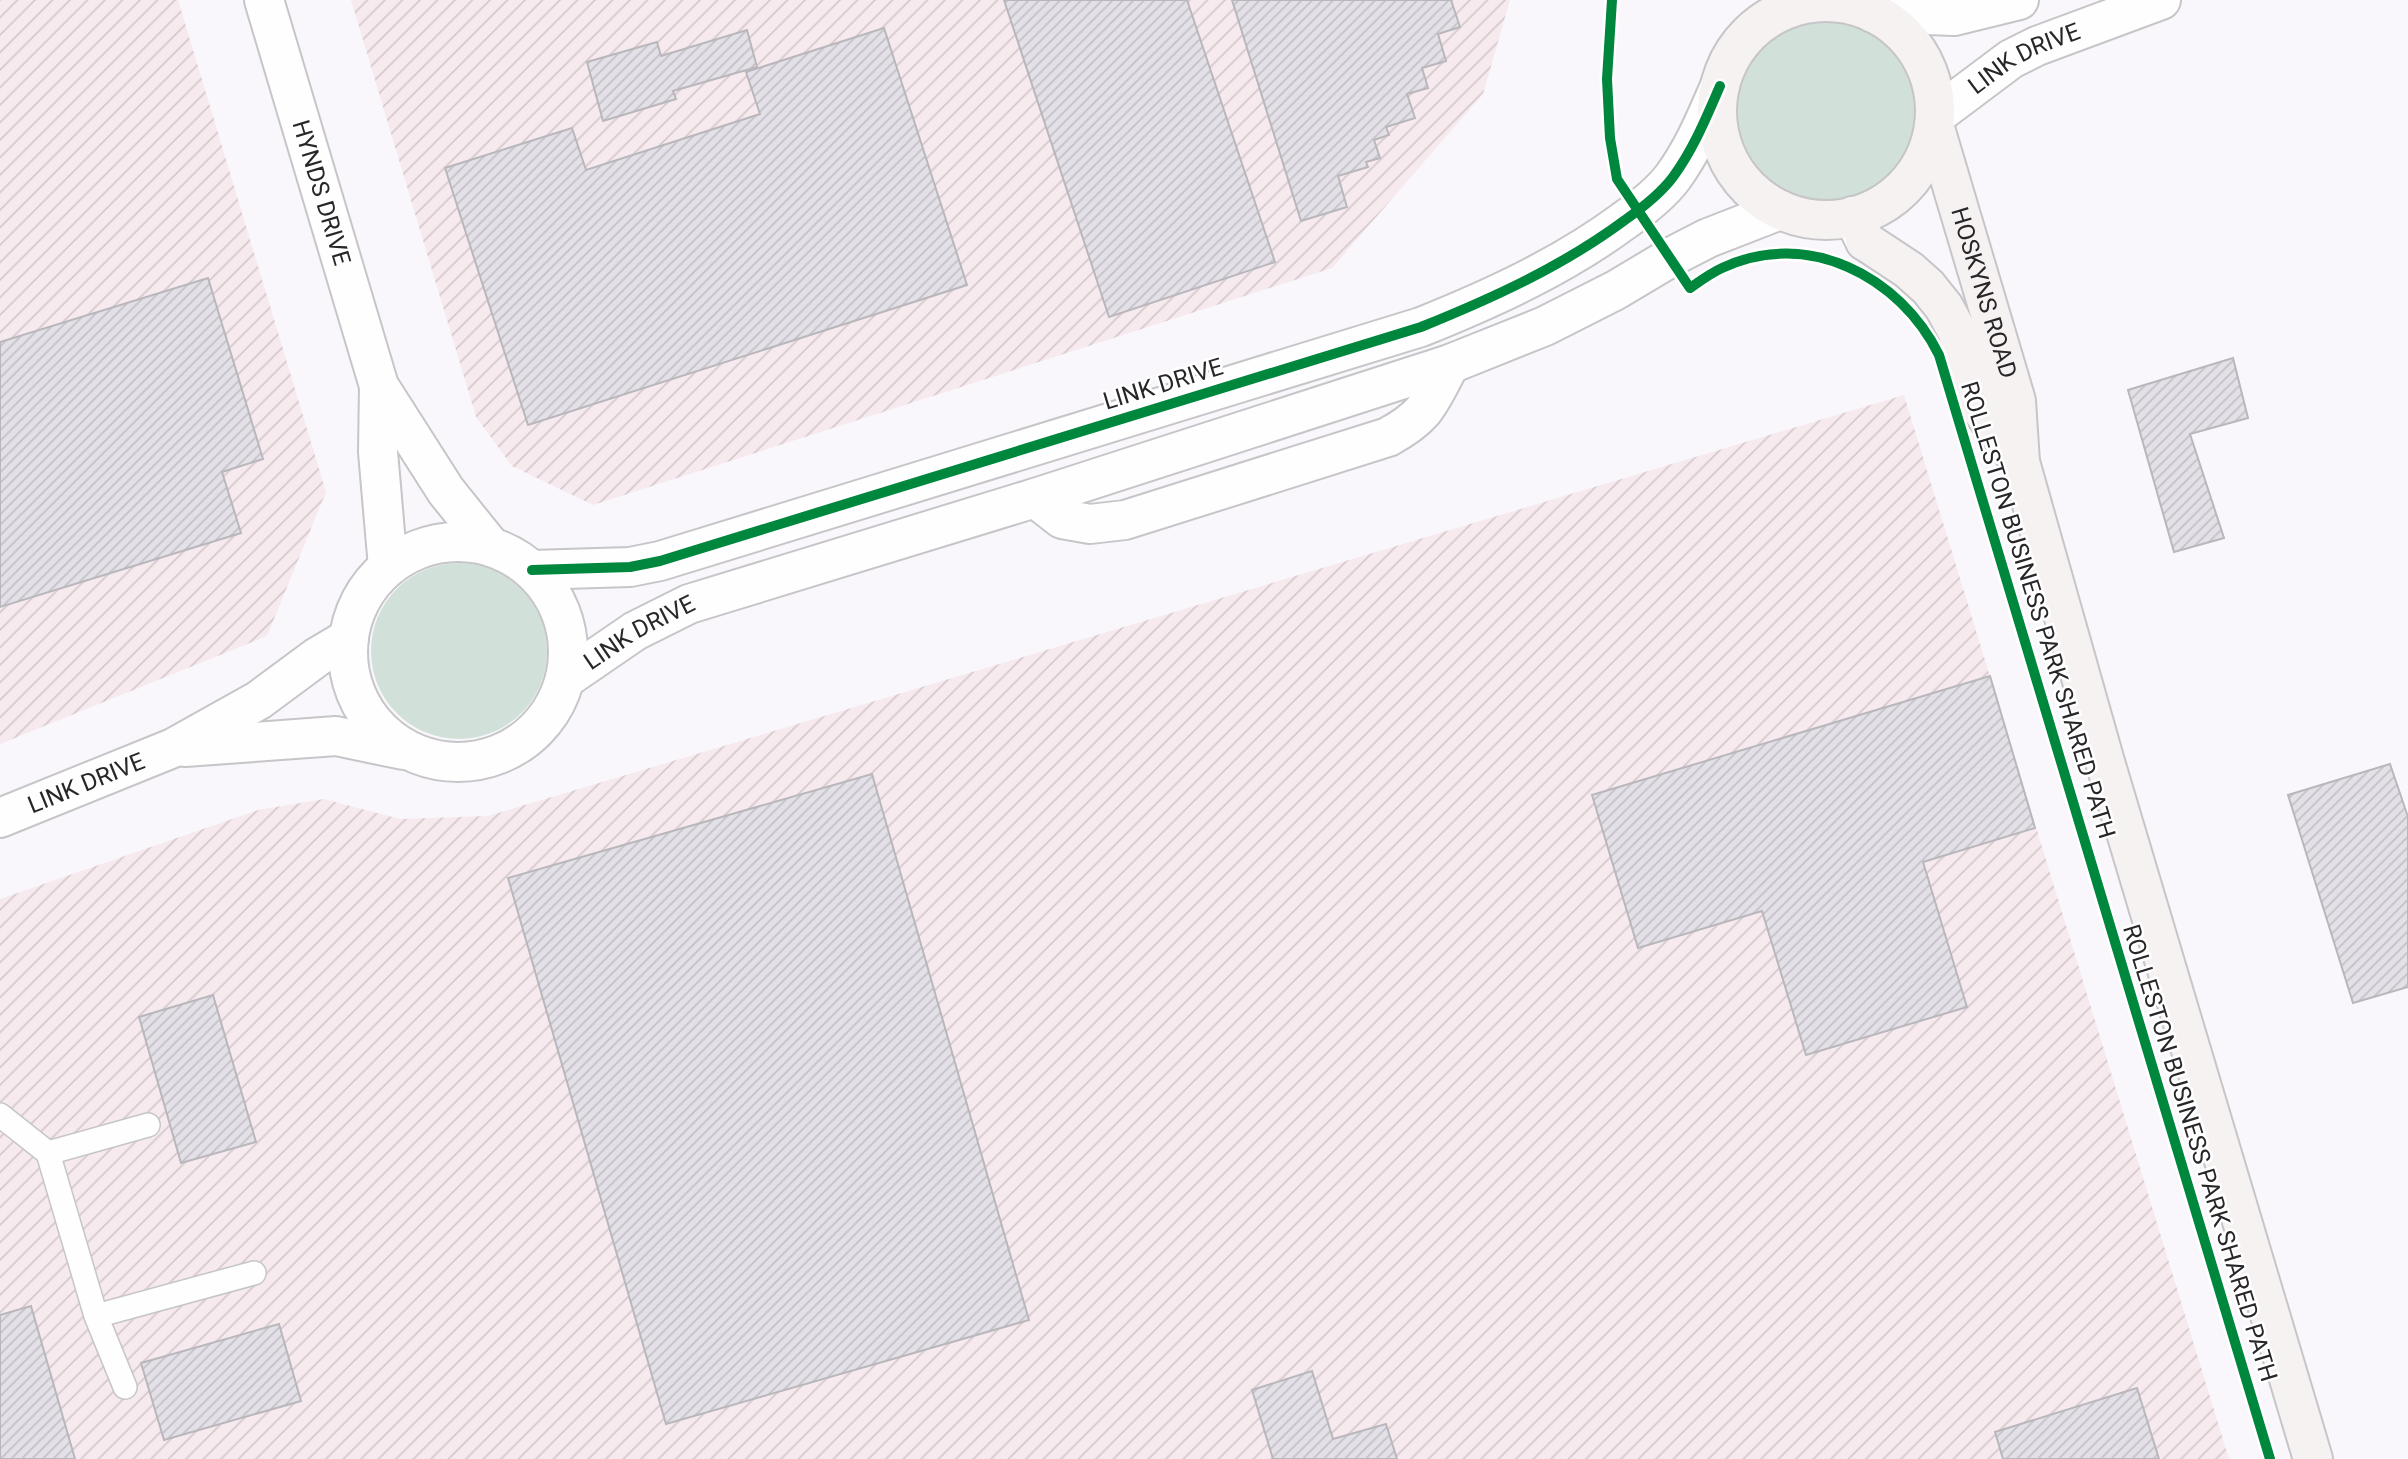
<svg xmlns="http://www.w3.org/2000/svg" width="2408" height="1459" viewBox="0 0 2408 1459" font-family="Roboto,sans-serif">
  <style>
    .industrial { fill: url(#industrial-furrows) }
    .green { fill: #d1e0d8 }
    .building { fill: url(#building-hatch); stroke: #b9b7bb; stroke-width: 2 }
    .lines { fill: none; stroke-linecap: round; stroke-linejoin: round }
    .service-casing { stroke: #c6c5c8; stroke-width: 26 }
    .minor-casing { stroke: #c6c5c8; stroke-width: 42 }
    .tertiary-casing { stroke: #c6c5c8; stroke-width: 42 }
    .secondary-casing { stroke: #c6c5c8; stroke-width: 42 }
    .service { stroke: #fefefe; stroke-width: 23 }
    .minor { stroke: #fefefe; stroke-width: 38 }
    .tertiary { stroke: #fefefe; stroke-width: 38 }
    .secondary { stroke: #f6f2f2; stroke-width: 38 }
    .cycleway-casing { stroke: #fff; stroke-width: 15 }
    .cycleway { stroke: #00873e; stroke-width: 10 }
    .labels { text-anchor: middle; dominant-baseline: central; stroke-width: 5; stroke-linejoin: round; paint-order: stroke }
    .street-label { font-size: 24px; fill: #282629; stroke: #fff }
  </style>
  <defs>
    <pattern id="industrial-furrows" width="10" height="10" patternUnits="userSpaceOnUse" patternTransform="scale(1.75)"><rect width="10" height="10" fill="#f7eaee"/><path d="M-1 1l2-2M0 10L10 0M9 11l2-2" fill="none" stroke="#d4c9cc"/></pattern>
    <pattern id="building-hatch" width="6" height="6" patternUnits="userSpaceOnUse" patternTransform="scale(1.75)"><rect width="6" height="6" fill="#e4e0e8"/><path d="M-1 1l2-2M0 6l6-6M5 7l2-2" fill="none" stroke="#c4c0c7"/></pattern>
  </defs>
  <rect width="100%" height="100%" fill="#f9f7fb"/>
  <path class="industrial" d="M0,0H178L326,492L267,636L0,744Z
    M351,0H1510L1483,94L1332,268L593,505L512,466L476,417Z
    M1904,395L2229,1459H0V899L258,810L324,799L400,819L488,816Z"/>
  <path class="green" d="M1736 110a90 90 0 1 1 180 0a90 90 0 1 1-180 0Z
    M371 651a88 88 0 1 1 176 0a88 88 0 1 1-176 0Z"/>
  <path class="building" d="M1004,0H1187L1275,262L1109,317Z
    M1232,0H1451L1460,27L1438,34L1446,61L1422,68L1428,88L1407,94L1415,118L1386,127L1389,135L1374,140L1380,158L1366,162L1368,167L1338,176L1347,207L1301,221Z
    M884,28L967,285L528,425L445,168L572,128L586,170L760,114L746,72Z
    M747,30L757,67L673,91L676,99L603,121L587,62L657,42L661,56Z
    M208,278L263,459L222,472L241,533L0,607V342Z
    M2233,358L2248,418L2190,434L2224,538L2174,552L2128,390Z
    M1990,676L2035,828L1923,862L1967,1007L1806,1055L1762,911L1638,948L1592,795Z
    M2390,764L2408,817V987L2353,1003L2288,795Z
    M872,774L1029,1320L666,1424L508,878Z
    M213,995L256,1142L181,1163L139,1017Z
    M31,1306L75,1459H0V1315Z
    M279,1324L301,1401L164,1440L141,1363Z
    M1312,1371L1333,1439L1386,1424L1397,1459H1273L1252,1390Z
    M2137,1388L2159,1459H2003L1995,1432Z"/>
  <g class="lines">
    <defs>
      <path id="service" d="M0,1115L48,1153L148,1125
        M48,1153L96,1316L125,1387
        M96,1316L254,1273"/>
      <g id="minor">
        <path id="s1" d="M264,0L379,386L446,491L491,547"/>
        <path d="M1873,13L1954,16L2019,0"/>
        <path id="s2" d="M1935,116L2011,59L2037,46L2161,0"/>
        <path d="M379,386L378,452L388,567"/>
        <path d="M1035,498L1062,519L1090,524L1125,520L1388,437C1428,415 1429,403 1450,364"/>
        <circle cx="458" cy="652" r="110"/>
        <path d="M532,570L630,567L660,561L1421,327C1493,298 1563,266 1625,220C1642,208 1661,193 1673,177C1694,148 1706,118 1720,86"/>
        <path id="s3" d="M565,679L635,631L689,604L1035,498L1450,364L1545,326L1616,290L1673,256L1708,238L1780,210"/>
        <path d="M185,747L336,736L403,750"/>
        <path id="s4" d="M0,818L173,748L259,700L317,657L349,638"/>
      </g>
      <path id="tertiary" d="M1853,216L1865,241"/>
      <g id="secondary">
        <circle cx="1826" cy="111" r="109"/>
        <path id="s5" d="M1934,125L2016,401L2020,462L2105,762L2313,1459"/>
        <path d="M1865,241L1909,270L1928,287L1944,307L1957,331L1981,409L2020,462"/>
      </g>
    </defs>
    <use href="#service" class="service-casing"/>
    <use href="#minor" class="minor-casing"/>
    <use href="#tertiary" class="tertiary-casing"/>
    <use href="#secondary" class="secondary-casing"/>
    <use href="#service" class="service"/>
    <use href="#minor" class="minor"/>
    <use href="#tertiary" class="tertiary"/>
    <use href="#secondary" class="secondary"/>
    <defs>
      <path id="cycleway" d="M1612,0L1607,79L1610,138L1617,179L1690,288C1700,281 1711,273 1722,268C1807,228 1900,276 1939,355L2270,1459
        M532,570L630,567L660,561L1421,327C1493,298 1563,266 1625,220C1642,208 1661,193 1673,177C1694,148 1706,118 1720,86"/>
    </defs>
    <use href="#cycleway" class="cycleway-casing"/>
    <use href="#cycleway" class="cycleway"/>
  </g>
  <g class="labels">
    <g class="street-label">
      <text stroke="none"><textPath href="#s2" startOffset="107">LINK DRIVE</textPath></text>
      <text stroke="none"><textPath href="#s1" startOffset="201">HYNDS DRIVE</textPath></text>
      <text stroke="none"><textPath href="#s5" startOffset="175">HOSKYNS ROAD</textPath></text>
      <text transform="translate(1163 384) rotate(-17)">LINK DRIVE</text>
      <text transform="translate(2038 610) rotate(73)">ROLLESTON BUSINESS PARK SHARED PATH</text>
      <text stroke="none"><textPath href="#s3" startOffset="88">LINK DRIVE</textPath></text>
      <text stroke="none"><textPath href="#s4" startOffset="93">LINK DRIVE</textPath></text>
      <text transform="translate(2200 1153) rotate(73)">ROLLESTON BUSINESS PARK SHARED PATH</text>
    </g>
  </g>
</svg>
